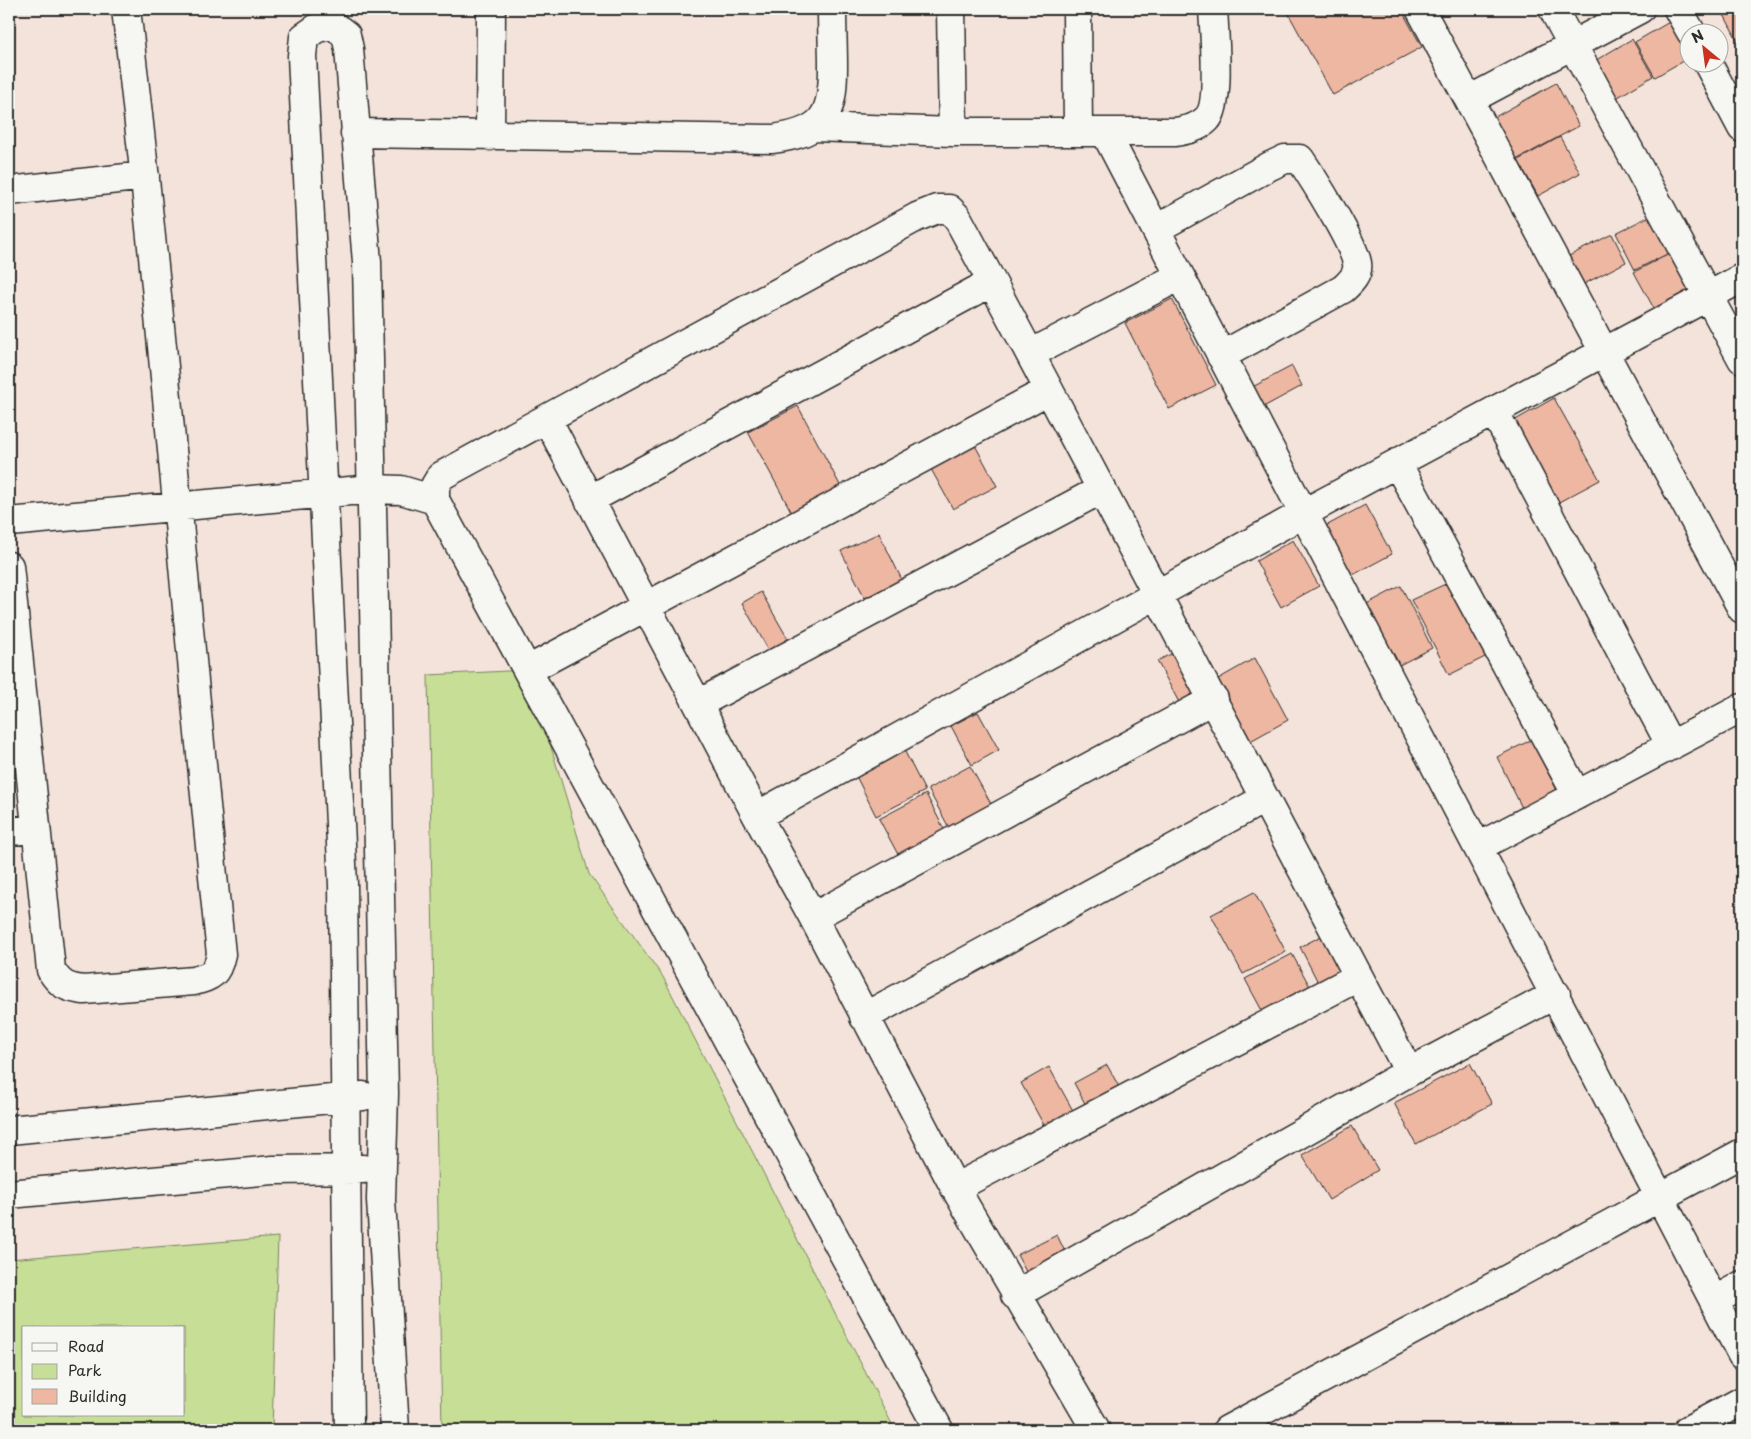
<svg xmlns="http://www.w3.org/2000/svg" width="1751" height="1439" viewBox="0 0 1751 1439" font-family="'Playpen Sans',sans-serif">
  <style>
    .green { fill: #c6de95; stroke: #788460; fill-rule: evenodd }
    .building { fill: #eeb7a2; stroke: #2b2b2b }
    .lines { fill: none; stroke-linecap: round; stroke-linejoin: round }
    .minor-casing { stroke: #2b2b2b; stroke-width: 31 }
    .minor { stroke: #f6f6f2; stroke-width: 28 }
  </style>
  <rect width="100%" height="100%" fill="#f4e3da"/>
  <filter id="ink" filterUnits="userSpaceOnUse"><feTurbulence type="fractalNoise" baseFrequency=".02" numOctaves="2"/><feDisplacementMap in="SourceGraphic" scale="10" xChannelSelector="R" yChannelSelector="G"/><feConvolveMatrix kernelMatrix="1 2 1 2 8 2 1 2 1" color-interpolation-filters="sRGB"/></filter>
  <g filter="url(#ink)">
    <path class="green" d="M528,670L589,874L663,977L895,1430H442L428,675Z
      M278,1237L272,1430H9V1259ZM24,1328H184V1415H24Z"/>
    <path class="building" d="M1291,9H1401L1422,47L1333,95L1287,11Z
      M1721,9H1742V49Z
      M1671,21L1688,52V58L1655,77L1635,42Z
      M1632,39L1653,76L1613,100L1591,63Z
      M1556,83L1579,126L1516,160L1493,118Z
      M1560,137L1580,173L1538,196L1518,160Z
      M1650,216L1669,253L1635,270L1616,233Z
      M1612,234L1626,262L1584,284L1569,256Z
      M1675,251L1698,294L1658,316L1634,272Z
      M1172,299L1216,385L1169,409L1125,323Z
      M1292,366L1302,386L1256,411L1245,391Z
      M1554,398L1600,480L1557,503L1512,422Z
      M798,406L841,487L792,513L748,432Z
      M970,436L997,486L953,509L926,460Z
      M1365,505L1392,554L1349,577L1322,528Z
      M879,533L902,580L865,598L841,551Z
      M1293,540L1319,586L1281,607L1256,561Z
      M1454,580L1491,654L1449,675L1411,600Z
      M1401,586L1432,648L1388,671L1357,609Z
      M761,592L788,639L769,651L742,603Z
      M1181,649L1205,697L1182,708L1157,661Z
      M1255,658L1288,720L1245,744L1211,683Z
      M978,712L999,750L972,765L951,726Z
      M1531,740L1559,794L1524,812L1497,757Z
      M902,746L925,791L876,816L853,770Z
      M970,766L995,811L953,835L928,789Z
      M926,794L948,837L902,862L879,819Z
      M1254,892L1286,952L1243,974L1211,915Z
      M1327,933L1350,975L1322,990L1300,947Z
      M1292,954L1313,992L1266,1018L1245,979Z
      M1470,1063L1492,1104L1416,1144L1394,1103Z
      M1107,1065L1123,1094L1089,1111L1074,1083Z
      M1049,1067L1076,1116L1047,1131L1021,1083Z
      M1352,1126L1378,1170L1329,1200L1302,1155Z
      M1057,1235L1068,1258L1029,1277L1017,1255Z
      M1742,1423V1430H1730Z"/>
    <g class="lines">
      <defs>
        <path id="minor" d="M951,9L953,132
          M1077,9L1078,132
          M1420,9L1742,609
          M1553,9L1742,359
          M1678,9L1691,32
          M1707,62L1742,128
          M1469,100L1640,9
          M813,127L953,132H1175C1187,130 1198,128 1207,119C1221,105 1214,30 1213,9
          M1105,132L1742,1355
          M355,133L773,139C824,132 833,116 833,67C833,48 832,28 832,9
          M490,136L491,9
          M9,191L145,176
          M1156,229L1270,166L1285,159H1300C1313,178 1353,242 1357,263C1359,274 1351,282 1343,289L1221,356
          M1030,354L1180,276
          M1494,411L1671,746
          M547,419L757,816L813,917L955,1188L1096,1430
          M1397,463L1577,795
          M589,500L992,282
          M9,522L372,489L401,490L435,500
          M9,566L51,970C60,985 67,988 84,990L194,981C212,976 217,974 221,954C188,639 163,323 126,9
          M528,670L1049,390
          M698,704L1102,489
          M757,816L1304,513L1742,278
          M9,831L35,829
          M1478,847L1742,708
          M813,917L1214,699
          M864,1017L1264,799
          M9,1130L363,1096
          M955,1188L1358,977
          M9,1194L273,1170L363,1169
          M1015,1295L1409,1072L1556,994
          M1714,1301L1742,1285
          M349,1430L343,884L302,56L304,37L317,28L333,25L346,35L349,49L367,262L384,1093L381,1200L395,1430
          M939,1430L435,500V486L441,476L917,217L937,209H949L957,217L992,282L1409,1072
          M1227,1430L1742,1153
          M1688,1430L1742,1401"/>
      </defs>
      <use href="#minor" class="minor-casing"/>
      <use href="#minor" class="minor"/>
    </g>
  </g>
  <rect width="1751" height="1439" fill="none" stroke="#f6f6f2" stroke-width="30"/>
  <rect x="15" y="15" width="1721" height="1409" fill="none" stroke="#2b2b2b" stroke-width="2" filter="url(#ink)"/>
  <rect x="22" y="1326" width="162" height="90" fill="#f6f6f2" stroke="#a5a5a2"/>
  <rect x="32" y="1343" width="25" height="8" fill="#f6f6f2" stroke="#a5a5a2"/>
  <text x="68" y="1352" font-size="15" fill="#2b2b2b">Road</text>
  <rect x="32" y="1364" width="25" height="15" fill="#c6de95" stroke="#a5a5a2"/>
  <text x="68" y="1376" font-size="15" fill="#2b2b2b">Park</text>
  <rect x="32" y="1389" width="25" height="15" fill="#eeb7a2" stroke="#a5a5a2"/>
  <text x="68" y="1402" font-size="15" fill="#2b2b2b">Building</text>
  <g transform="translate(1704 48) rotate(331)"><circle r="24" fill="#f6f6f2" stroke="#a5a5a2"/>
  <path d="M0-4L9 19L0 12L-9 19Z" fill="#c8321e"/>
  <text y="-8" font-size="14" font-weight="bold" text-anchor="middle" fill="#2b2b2b">N</text>
  </g>
</svg>
